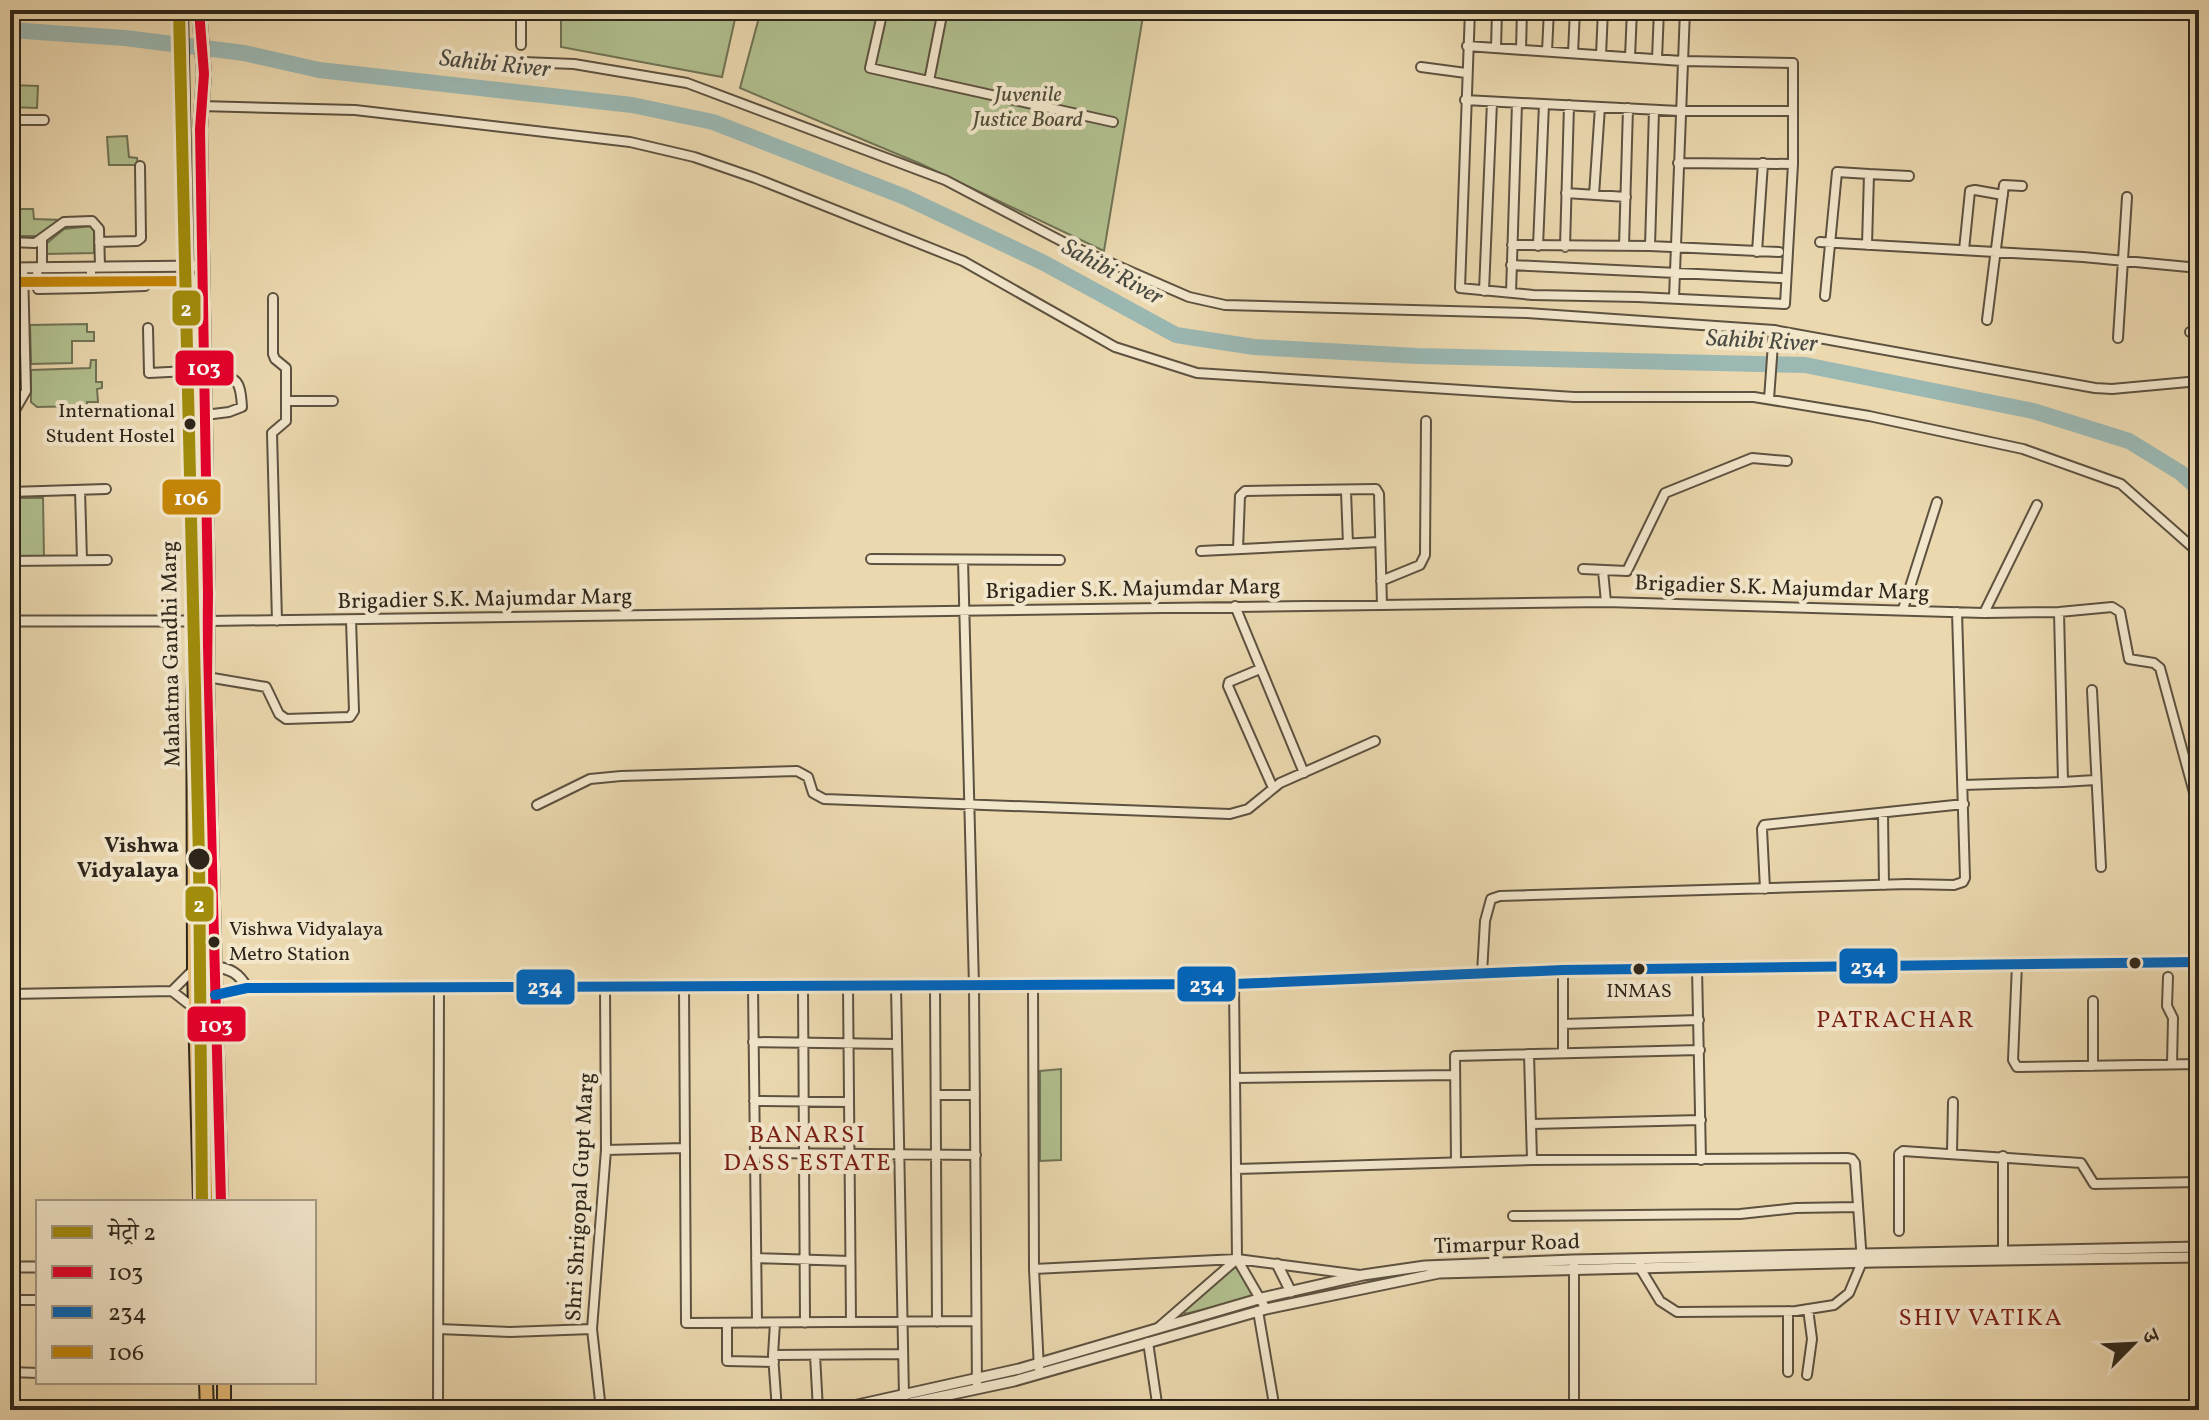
<svg xmlns="http://www.w3.org/2000/svg" width="2209" height="1420" viewBox="0 0 2209 1420" font-family="Vollkorn,'Noto Serif Devanagari',serif">
  <style>
    .green { fill: #b2c08f; stroke: #707355; stroke-width: 2 }
    .lines { fill: none; stroke-linecap: round; stroke-linejoin: round }
    .river { stroke: #9bb8b3; stroke-width: 16 }
    .minor-casing { stroke: #5d5240; stroke-width: 12 }
    .tertiary-casing { stroke: #5d5240; stroke-width: 13 }
    .primary-casing { stroke: #2e261b; stroke-width: 16 }
    .minor { stroke: #f2e6cb; stroke-width: 8 }
    .tertiary { stroke: #f2e6cb; stroke-width: 9 }
    .primary { stroke: #e6bc78; stroke-width: 12 }
    .bus-1-casing { stroke: #f2e6cb; stroke-width: 16 }
    .bus-2-casing { stroke: #f2e6cb; stroke-width: 16 }
    .bus-3-casing { stroke: #f2e6cb; stroke-width: 16 }
    .bus-1 { stroke: #e4002b; stroke-width: 10 }
    .bus-2 { stroke: #0065bd; stroke-width: 10 }
    .bus-3 { stroke: #c58607; stroke-width: 10 }
    .metro-1-casing { stroke: #f2e6cb; stroke-width: 18 }
    .metro-1 { stroke: #a18c0c; stroke-width: 12 }
    .bus-dot { fill: #2e261b; stroke: #f2e6cb; stroke-width: 3 }
    .labels { text-anchor: middle; dominant-baseline: central; stroke-width: 8; stroke-linejoin: round; paint-order: stroke }
    .bus-label { font-size: 20px; fill: #2e261b; stroke: #f2e6cb; text-anchor: end }
    .park-label { font-size: 22px; font-style: italic; fill: #4f4c38; stroke: #f2e6cb }
    .street-label { font-size: 22px; fill: #2e261b; stroke: #f2e6cb }
    .stop-label { font-size: 22px; font-weight: bold; fill: #2e261b; stroke: #f2e6cb; text-anchor: end }
    .water-label { font-size: 24px; font-style: italic; fill: #494a41; stroke: #f2e6cb }
    .neighbourhood-label { font-size: 24px; letter-spacing: 2px; fill: #7a1f14; stroke: #f2e6cb }
    .line-badge { stroke: #f2e6cb; stroke-width: 3 }
    .badge-label { font-size: 22px; text-anchor: middle; font-weight: bold; fill: #fff }
  </style>
  <rect width="100%" height="100%" fill="#ebd8af"/>
  <filter id="stains"><feTurbulence type="fractalNoise" baseFrequency=".0025" numOctaves="4"/><feColorMatrix values="0 0 0 0 .2 0 0 0 0 .09 0 0 0 0 .02 0 0 0 .5 -.17"/></filter>
  <radialGradient id="worn" r=".72"><stop offset=".6" stop-color="#630" stop-opacity="0"/><stop offset="1" stop-color="#630" stop-opacity=".3"/></radialGradient>
  <path class="green" d="M561,10H737L722,77L561,47Z
    M761,10H1144L1104,251L921,164L740,88Z
    M10,85L38,86L37,108L10,107Z
    M127,136L129,157L137,158L138,165H109L107,137Z
    M10,209H33L34,219L62,220L40,236H10Z
    M91,226L94,231V253L46,254L47,243L64,229Z
    M87,324V332H94V341H72V363L31,364L30,325Z
    M91,360H96V382H102V388L97,389L98,402H87V406L37,407L31,402V370L90,368Z
    M10,498H43L44,557L10,558Z
    M1061,1069V1160L1040,1161V1071Z
    M1236,1266L1255,1297L1185,1314L1184,1311Z"/>
  <g class="lines">
    <path class="river" d="M10,30L125,38L244,53L319,70L632,105L713,122L905,197L1044,263L1176,335L1254,347L1417,356L1805,365L2033,411L2129,441L2181,473L2199,489"/>
    <defs>
      <path id="minor" d="M230,10H289
        M383,10H487
        M521,10V45
        M883,10L870,68L1113,122
        M1467,46L1682,61L1793,63V164L1785,304L1638,297L1533,295L1460,288L1470,10
        M1496,48L1497,10
        M1521,50L1522,10
        M1547,51L1549,10
        M1573,53L1575,10
        M1601,55L1603,10
        M1630,57L1632,10
        M1657,59L1659,10
        M523,62L574,64L687,83L945,180L1067,244L1189,297L1225,305L1527,313L1774,330L2095,388L2112,389L2199,381
        M1421,67L1466,73
        M929,81L943,10
        M1465,100L1679,111H1793
        M200,106L355,110L630,142L694,157L755,178L963,261L1115,347L1197,373L1574,397H1754L1869,416L2023,449L2121,484L2199,553
        M10,120H44
        M1678,163L1793,164
        M1566,193L1626,197
        M1594,195L1600,107
        M42,240V268
        M10,242L35,243L64,222L92,221L99,229L100,267
        M99,242L137,241L141,238L140,166
        M1820,242L2083,257L2199,268
        M1512,245L1650,246L1779,252
        M1867,245L1869,174L1909,176
        M1538,246L1544,104
        M1624,246L1628,108
        M1650,246L1654,110
        M1565,247L1569,105
        M1964,250L1970,191L1975,190L2003,195
        M1757,252L1763,163
        M1511,265L1781,278
        M37,268L38,289L91,288V267
        M91,288L145,286
        M1484,291L1492,102
        M1511,293L1517,103
        M1825,296L1837,172L1869,174
        M273,298V354L275,359L286,368V421L272,433L277,621
        M1674,298L1685,10
        M1987,320L2004,185L2022,186
        M148,328L149,373L188,371
        M2190,332H2199
        M2118,338L2127,197
        M204,375C235,378 240,374 242,407L229,412L205,415
        M1769,399L1774,330
        M286,401H333
        M15,454V410L26,391L23,268
        M80,490L82,560
        M1346,491L1348,544
        M10,492L106,489
        M1238,549L1240,496L1245,491L1376,489L1379,494L1382,605
        M1201,551L1379,542
        M871,559L1060,560
        M963,560L974,986L977,1389
        M10,561L107,560
        M1583,569L1627,571L1665,493L1752,458L1787,461
        M1603,571L1606,602
        M1381,581L1420,565L1425,555L1426,421
        M1235,606L1304,773
        M1903,609L1937,502
        M1984,613L2037,505
        M209,621L1606,602L1984,613L2059,612L2112,607L2120,612L2129,659L2154,663L2160,668L2199,811
        M1260,669L1229,682L1228,686L1273,788
        M207,677L266,687L279,714L286,719L350,717L354,711L351,620
        M2092,690L2101,867
        M2063,782L2095,780
        M1963,785L2063,782L2059,612
        M537,805L590,779L621,776L797,771L808,777L813,793L824,799L1230,814L1248,809L1280,783L1375,741
        M1883,814L1884,885
        M1765,889L1762,829L1764,825L1964,804
        M2193,962L2199,949
        M2017,964L2013,1060L2017,1067L2199,1064
        M1697,968L1701,1160
        M194,969L172,991L195,1009
        M1482,973L1485,921L1491,899L1500,896L1908,884L1954,885L1963,882L1965,878L1957,612
        M2168,977L2167,1006L2173,1018L2172,1064
        M684,986L686,1323L976,1321
        M753,986L757,1323
        M803,986L805,1323
        M848,986L851,1322
        M896,986L904,1397
        M935,986L937,1322
        M1033,986L1034,1269L1039,1369
        M10,994L172,991
        M1563,1024L1699,1020
        M753,1042L897,1044
        M1563,1053V970
        M1529,1054L1532,1160
        M2093,1066V1001
        M1235,1078L1454,1075
        M936,1095H975
        M754,1101L849,1102
        M1531,1124L1701,1120
        M606,1150L684,1148
        M755,1153L976,1155
        M1952,1153L1953,1102
        M2003,1156V1251
        M1456,1162L1455,1056L1700,1050
        M1236,1169L1532,1160L1847,1158L1852,1159L1855,1163L1862,1262L1849,1293L1834,1305L1796,1311L1677,1312L1660,1301L1640,1268V1262
        M1513,1216L1740,1214L1796,1208L1858,1207
        M1899,1231V1154L1903,1151L2081,1163L2094,1184L2199,1182
        M756,1258L850,1261
        M1237,1259L1266,1309
        M1574,1265V1410
        M1034,1269L1237,1259L1360,1275
        M10,1300H38
        M1258,1311L1275,1410
        M1788,1311V1372
        M775,1323L773,1355L777,1410
        M727,1324V1361L774,1362
        M1159,1327L1237,1259L1234,984
        M439,1329L510,1332L592,1329
        M1148,1342L1158,1410
        M773,1355L903,1354
        M815,1355L818,1410
        M10,1372L38,1373
        M1807,1375L1812,1339L1808,1309
        M438,1410L439,986
        M601,1410L592,1329L606,1150L605,986
        M1574,1410H1643"/>
      <path id="tertiary" d="M10,268L202,266
        M10,621H193
        M213,966C231,969 239,973 247,988
        M215,995L247,988L1234,984L1563,970L2199,962
        M1277,1264L1291,1292
        M10,1267H38
        M835,1410L1019,1369L1262,1298L1363,1275L1425,1266L1573,1260L2199,1247
        M878,1410L1014,1381L1266,1309L1439,1273L1875,1262L2199,1257"/>
      <path id="primary" d="M181,10L193,600L194,969L200,1202
        M199,10L204,74L200,129L208,594L207,677L221,1202
        M206,1382L207,1410
        M224,1382V1410"/>
    </defs>
    <use href="#minor" class="minor-casing"/>
    <use href="#tertiary" class="tertiary-casing"/>
    <use href="#primary" class="primary-casing"/>
    <use href="#minor" class="minor"/>
    <use href="#tertiary" class="tertiary"/>
    <use href="#primary" class="primary"/>
    <defs>
      <path id="bus-1" d="M199,10L204,74L200,129L208,594L207,677L221,1202"/>
      <path id="bus-2" d="M215,995L247,988L1234,984L1563,970L2199,962"/>
      <path id="bus-3" d="M10,282L189,281L193,677L207,1202"/>
    </defs>
    <use href="#bus-1" class="bus-1-casing"/>
    <use href="#bus-2" class="bus-2-casing"/>
    <use href="#bus-3" class="bus-3-casing"/>
    <use href="#bus-1" class="bus-1"/>
    <use href="#bus-2" class="bus-2"/>
    <use href="#bus-3" class="bus-3"/>
    <defs>
      <path id="metro-1" d="M179,10L199,858L202,1202"/>
    </defs>
    <use href="#metro-1" class="metro-1-casing"/>
    <use href="#metro-1" class="metro-1"/>
  </g>
  <g class="bus-dot">
    <circle cx="190" cy="424" r="7"/>
    <circle cx="199" cy="859" r="12"/>
    <circle cx="214" cy="942" r="7"/>
    <circle cx="2135" cy="963" r="7"/>
    <circle cx="1639" cy="969" r="7"/>
  </g>
  <g class="labels">
    <g class="bus-label">
      <text x="175" y="412">International<tspan x="175" dy="25">Student Hostel</tspan></text>
      <text x="229" y="930" text-anchor="start">Vishwa Vidyalaya<tspan x="229" dy="25">Metro Station</tspan></text>
      <text x="1639" y="992" text-anchor="middle">INMAS</text>
    </g>
    <g class="park-label">
      <text x="1028" y="95">Juvenile<tspan x="1028" dy="25">Justice Board</tspan></text>
    </g>
    <g class="street-label">
      <text transform="translate(1782 589) rotate(2)">Brigadier S.K. Majumdar Marg</text>
      <text transform="translate(1133 590) rotate(-1)">Brigadier S.K. Majumdar Marg</text>
      <text transform="translate(485 600) rotate(-1)">Brigadier S.K. Majumdar Marg</text>
      <text transform="translate(172 654) rotate(-91)">Mahatma Gandhi Marg</text>
      <text transform="translate(581 1197) rotate(-87)">Shri Shrigopal Gupt Marg</text>
      <text transform="translate(1507 1245) rotate(-2)">Timarpur Road</text>
    </g>
    <g class="stop-label">
      <text x="179" y="846">Vishwa<tspan x="179" dy="25">Vidyalaya</tspan></text>
    </g>
    <g class="water-label">
      <text transform="translate(495 65) rotate(6)">Sahibi River</text>
      <text transform="translate(1112 273) rotate(29)">Sahibi River</text>
      <text transform="translate(1762 342) rotate(3)">Sahibi River</text>
    </g>
    <g class="neighbourhood-label">
      <text x="1896" y="1021">PATRACHAR</text>
      <text x="808" y="1136">BANARSI<tspan x="808" dy="28">DASS ESTATE</tspan></text>
      <text x="1981" y="1319">SHIV VATIKA</text>
    </g>
  </g>
  <g class="line-badge">
    <rect x="171" y="289" width="31" height="38" rx="8" fill="#a18c0c"/>
    <rect x="174" y="349" width="61" height="38" rx="8" fill="#e4002b"/>
    <rect x="161" y="478" width="61" height="38" rx="8" fill="#c58607"/>
    <rect x="184" y="885" width="31" height="38" rx="8" fill="#a18c0c"/>
    <rect x="1838" y="947" width="61" height="38" rx="8" fill="#0065bd"/>
    <rect x="1176" y="965" width="61" height="38" rx="8" fill="#0065bd"/>
    <rect x="515" y="968" width="61" height="38" rx="8" fill="#0065bd"/>
    <rect x="186" y="1005" width="61" height="38" rx="8" fill="#e4002b"/>
  </g>
  <g class="badge-label">
    <text x="186" y="316">2</text>
    <text x="204" y="375">103</text>
    <text x="191" y="505">106</text>
    <text x="199" y="912">2</text>
    <text x="1868" y="974">234</text>
    <text x="1207" y="992">234</text>
    <text x="545" y="994">234</text>
    <text x="216" y="1032">103</text>
  </g>
  <rect width="2209" height="1420" fill="none" stroke="#ebd8af" stroke-width="40"/>
  <rect x="12" y="12" width="2185" height="1396" fill="none" stroke="#2e261b" stroke-width="4"/>
  <rect x="20" y="20" width="2169" height="1380" fill="none" stroke="#2e261b" stroke-width="2"/>
  <rect x="36" y="1200" width="280" height="184" fill="#f2e6cb" stroke="#a49985" stroke-width="2"/>
  <rect x="52" y="1226" width="40" height="12" fill="#a18c0c" stroke="#a49985" stroke-width="2"/>
  <text x="108" y="1240" font-size="24" fill="#2e261b">मेट्रो 2</text>
  <rect x="52" y="1266" width="40" height="12" fill="#e4002b" stroke="#a49985" stroke-width="2"/>
  <text x="108" y="1280" font-size="24" fill="#2e261b">103</text>
  <rect x="52" y="1306" width="40" height="12" fill="#0065bd" stroke="#a49985" stroke-width="2"/>
  <text x="108" y="1320" font-size="24" fill="#2e261b">234</text>
  <rect x="52" y="1346" width="40" height="12" fill="#c58607" stroke="#a49985" stroke-width="2"/>
  <text x="108" y="1360" font-size="24" fill="#2e261b">106</text>
  <g transform="translate(2133 1344) rotate(66)" stroke="#f2e6cb" stroke-width="6" paint-order="stroke">
  <path d="M0-6L14 30L0 20L-14 30Z" fill="#2e261b"/>
  <text y="-12" font-size="22" font-weight="bold" text-anchor="middle" fill="#2e261b">उ</text>
  </g>
  <rect width="100%" height="100%" filter="url(#stains)"/>
  <rect width="100%" height="100%" fill="url(#worn)"/>
</svg>
